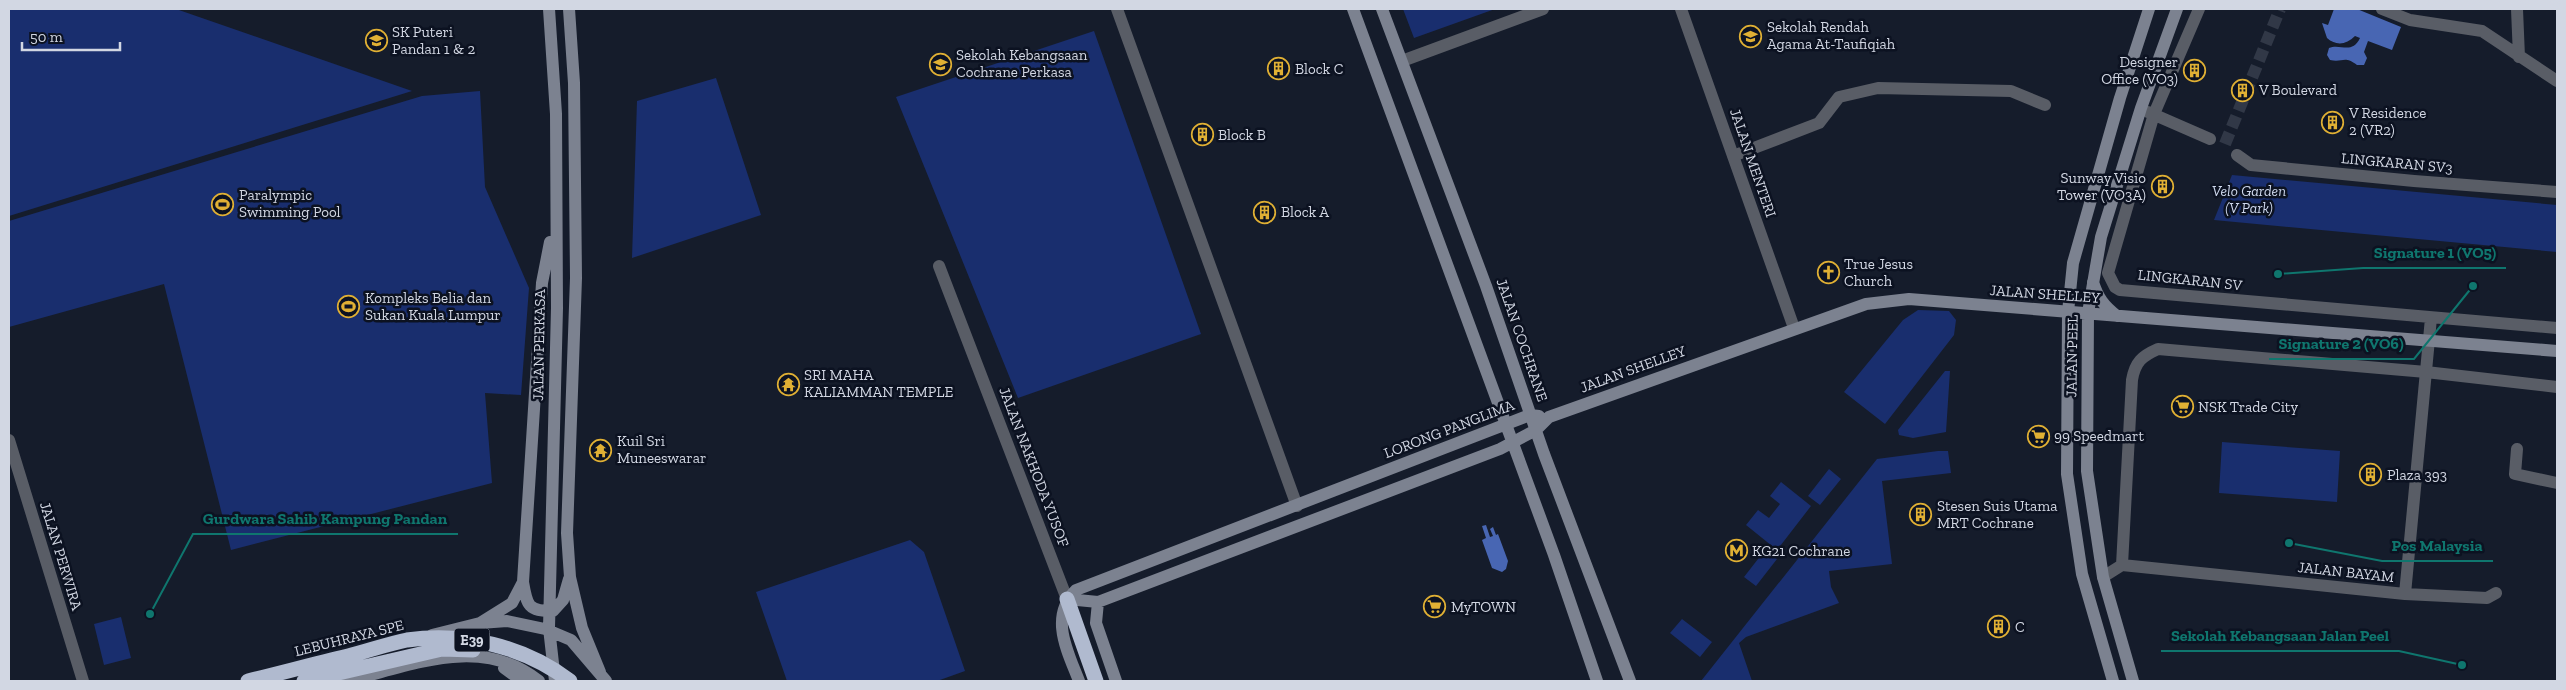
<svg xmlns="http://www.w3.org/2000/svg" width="2566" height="690" viewBox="0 0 2566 690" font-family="'Zilla Slab',serif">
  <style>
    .green { fill: #192e6e }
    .water { fill: #4866b3 }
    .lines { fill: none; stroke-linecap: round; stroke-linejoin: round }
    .street-tunnel { stroke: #313847; stroke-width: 12; stroke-dasharray: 12 6; stroke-linecap: butt }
    .street { stroke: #595d66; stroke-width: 12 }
    .secondary { stroke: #7c8290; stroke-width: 12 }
    .highway { stroke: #b0bacf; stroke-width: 15 }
    .labels { text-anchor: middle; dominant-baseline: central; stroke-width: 5; stroke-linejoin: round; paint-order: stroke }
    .shield { fill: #0c1221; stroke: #979ca9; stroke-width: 1 }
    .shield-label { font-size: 14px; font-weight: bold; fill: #d2d7e3 }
    .poi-label { font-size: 15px; fill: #d2d7e3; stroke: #0c1221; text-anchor: start }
    .street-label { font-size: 15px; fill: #d2d7e3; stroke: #0c1221 }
    .park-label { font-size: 15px; font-style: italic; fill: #ced8ed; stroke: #0c1221 }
    .leader { fill: none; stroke: #0f766e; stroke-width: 2 }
    .callout-dot { fill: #0f766e; stroke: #0c1221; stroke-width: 2 }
    .callout-label { font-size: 16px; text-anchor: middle; font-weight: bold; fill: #0f766e; stroke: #0c1221; stroke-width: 5; stroke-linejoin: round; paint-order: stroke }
  </style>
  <rect width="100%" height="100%" fill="#151c2b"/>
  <path class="green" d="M9,9H176L412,91L9,216Z
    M1403,9H1495L1414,38Z
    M1094,31L1201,334L1018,398L896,97Z
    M716,78L761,215L632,258L637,101Z
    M480,91L485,187L529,288L521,395L485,393L492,483L231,550L164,284L9,327V221L422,96Z
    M2232,175L2557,205V252L2214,220Z
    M1918,310L1949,311L1956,320L1954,335L1885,424L1844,392L1903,320Z
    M1945,371H1950L1946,432L1913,438L1899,435L1898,430Z
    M2222,442L2340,451L2337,502L2219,493Z
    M1938,451H1948L1951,473L1882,481L1892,564L1829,571L1831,587L1839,603L1746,637L1739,643L1752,681H1701L1877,459Z
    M1829,469L1841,479L1820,505L1808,496Z
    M1781,482L1811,506L1777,550L1746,525L1758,510L1769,518L1780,504L1770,496Z
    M910,540L924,552L965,671L937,681H787L756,592Z
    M1765,550L1777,559L1756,586L1744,577Z
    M121,617L131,658L104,665L94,624Z
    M1682,619L1712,642L1700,657L1670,633Z"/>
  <path class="water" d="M2334,9H2357L2401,27L2392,50L2368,41L2364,52L2367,58L2364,65H2357C2344,55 2343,63 2330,60L2327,55L2329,48C2340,43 2352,55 2360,38L2355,36C2346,45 2336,46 2327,38L2322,23L2328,25Z
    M1486,525L1490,537L1493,536L1490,529L1493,527L1496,535L1498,534L1508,561L1506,569L1502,572L1492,568L1482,540L1486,538L1482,526Z"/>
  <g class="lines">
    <path class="street-tunnel" d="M2225,144L2280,9"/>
    <path class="street" d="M1117,9L1297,506
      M1681,9L1794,328
      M2199,9L2154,114L2108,273L2115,287L2120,290L2557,328
      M2382,9L2410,20L2482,31L2557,81
      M2517,9L2519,57
      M1402,61L1543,9
      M2148,112L2210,139
      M2237,155L2251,165L2414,181L2557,192
      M1733,156L1819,123L1839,97L1878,88L2011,91L2045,105
      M939,266L1067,599
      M9,440L83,681
      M2517,449L2515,474L2557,483
      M2122,565L2132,380C2135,362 2142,356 2158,349L2426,372L2557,387
      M2103,577L2122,565L2405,594L2487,598L2496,593
      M2405,594L2431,318"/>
    <path class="secondary" d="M549,9L556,114L557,308L549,628L555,681
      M569,9L574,83L576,278L567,533L570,577L582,628L600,672
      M1353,9L1554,555L1597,681
      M1382,9L1486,286L1544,454L1630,681
      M2093,282C2098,298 2104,306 2117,316
      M523,582C527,606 528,611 553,611L563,600L569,579
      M1067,599L1098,602L1500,449L1536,430L1549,417L1866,304L1909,299L2557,351
      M1098,602L1096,623L1116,681
      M480,623L512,603L523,582L542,283L550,242
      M432,635L480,623L507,621L545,629L571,640L606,681
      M504,668L522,681
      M347,681C411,666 481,634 539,681
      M1079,681C1067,650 1049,617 1076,590L1491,430L1530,415L1539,416
      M2113,681L2082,574L2067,474L2068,312L2073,263L2120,98L2149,9
      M2133,681L2103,577L2087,471L2088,313L2101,237L2141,108L2177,9"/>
    <path class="highway" d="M1067,599L1096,681
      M248,681C281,673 314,664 348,656C368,651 387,644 407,640C464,632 524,646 570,681
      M304,681L442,649L473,650"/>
  </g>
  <defs>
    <symbol id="school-ring" viewBox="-11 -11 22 22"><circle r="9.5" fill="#0c1221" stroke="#e0b034" stroke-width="1.5"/><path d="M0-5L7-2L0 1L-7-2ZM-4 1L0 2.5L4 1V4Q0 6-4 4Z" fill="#e0b034"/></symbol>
    <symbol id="building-ring" viewBox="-11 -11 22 22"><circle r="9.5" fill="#0c1221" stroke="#e0b034" stroke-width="1.5"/><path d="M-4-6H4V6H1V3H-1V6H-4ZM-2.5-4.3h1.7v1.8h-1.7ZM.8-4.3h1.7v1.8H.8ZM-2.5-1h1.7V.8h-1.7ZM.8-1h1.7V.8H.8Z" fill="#e0b034"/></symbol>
    <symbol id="stadium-ring" viewBox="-11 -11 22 22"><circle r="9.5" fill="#0c1221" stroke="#e0b034" stroke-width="1.5"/><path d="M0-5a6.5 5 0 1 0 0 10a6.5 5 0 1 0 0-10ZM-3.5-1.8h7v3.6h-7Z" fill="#e0b034"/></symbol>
    <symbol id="church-ring" viewBox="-11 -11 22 22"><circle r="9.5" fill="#0c1221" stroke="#e0b034" stroke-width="1.5"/><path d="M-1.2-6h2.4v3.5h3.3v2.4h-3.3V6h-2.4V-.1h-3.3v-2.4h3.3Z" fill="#e0b034"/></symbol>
    <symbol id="temple-ring" viewBox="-11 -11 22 22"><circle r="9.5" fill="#0c1221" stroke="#e0b034" stroke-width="1.5"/><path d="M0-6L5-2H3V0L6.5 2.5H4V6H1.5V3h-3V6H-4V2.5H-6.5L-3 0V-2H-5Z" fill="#e0b034"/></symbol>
    <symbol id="supermarket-ring" viewBox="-11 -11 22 22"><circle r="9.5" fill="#0c1221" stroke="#e0b034" stroke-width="1.5"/><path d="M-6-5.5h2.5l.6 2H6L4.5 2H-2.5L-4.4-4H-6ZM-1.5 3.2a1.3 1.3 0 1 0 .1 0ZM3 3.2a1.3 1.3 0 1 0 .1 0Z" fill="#e0b034"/></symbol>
    <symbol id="metro-ring" viewBox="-11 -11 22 22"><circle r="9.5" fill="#0c1221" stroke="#e0b034" stroke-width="1.5"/><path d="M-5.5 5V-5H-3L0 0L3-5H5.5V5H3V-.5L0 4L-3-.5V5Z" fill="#e0b034"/></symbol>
  </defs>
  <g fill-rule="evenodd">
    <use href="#school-ring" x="1738" y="24" width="25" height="25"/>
    <use href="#school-ring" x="364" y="28" width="25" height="25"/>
    <use href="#school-ring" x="928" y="52" width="25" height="25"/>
    <use href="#building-ring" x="1266" y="56" width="25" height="25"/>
    <use href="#building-ring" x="2182" y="58" width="25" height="25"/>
    <use href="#building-ring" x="2230" y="78" width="25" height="25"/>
    <use href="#building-ring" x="2320" y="110" width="25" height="25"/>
    <use href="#building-ring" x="1190" y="122" width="25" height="25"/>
    <use href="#building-ring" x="2150" y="174" width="25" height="25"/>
    <use href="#stadium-ring" x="210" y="192" width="25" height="25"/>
    <use href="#building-ring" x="1252" y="200" width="25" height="25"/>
    <use href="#church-ring" x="1816" y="260" width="25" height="25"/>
    <use href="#stadium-ring" x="336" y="294" width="25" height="25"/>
    <use href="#temple-ring" x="776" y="372" width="25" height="25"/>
    <use href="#supermarket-ring" x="2170" y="394" width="25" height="25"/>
    <use href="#supermarket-ring" x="2026" y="424" width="25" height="25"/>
    <use href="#temple-ring" x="588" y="438" width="25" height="25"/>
    <use href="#building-ring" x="2358" y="462" width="25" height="25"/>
    <use href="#building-ring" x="1908" y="502" width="25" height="25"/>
    <use href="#metro-ring" x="1724" y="538" width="25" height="25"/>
    <use href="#supermarket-ring" x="1422" y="594" width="25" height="25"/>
    <use href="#building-ring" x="1986" y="614" width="25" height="25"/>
  </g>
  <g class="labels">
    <rect class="shield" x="454.5" y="628.5" width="35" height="23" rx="4"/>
    <g class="shield-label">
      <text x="472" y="640">E39</text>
    </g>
    <g class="poi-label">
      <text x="1767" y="27">Sekolah Rendah<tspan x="1767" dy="17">Agama At-Taufiqiah</tspan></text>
      <text x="392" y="32">SK Puteri<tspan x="392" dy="17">Pandan 1 &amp; 2</tspan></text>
      <text x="956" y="55">Sekolah Kebangsaan<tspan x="956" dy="17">Cochrane Perkasa</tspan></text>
      <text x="2178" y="62" text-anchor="end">Designer<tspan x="2178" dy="17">Office (VO3)</tspan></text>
      <text x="1295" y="69">Block C</text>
      <text x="2259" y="90">V Boulevard</text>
      <text x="2349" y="113">V Residence<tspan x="2349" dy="17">2 (VR2)</tspan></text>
      <text x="1218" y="135">Block B</text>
      <text x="2146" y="178" text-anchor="end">Sunway Visio<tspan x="2146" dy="17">Tower (VO3A)</tspan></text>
      <text x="239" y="195">Paralympic<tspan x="239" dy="17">Swimming Pool</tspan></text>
      <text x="1281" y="212">Block A</text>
      <text x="1844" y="264">True Jesus<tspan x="1844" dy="17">Church</tspan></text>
      <text x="365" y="298">Kompleks Belia dan<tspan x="365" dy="17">Sukan Kuala Lumpur</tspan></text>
      <text x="804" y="375">SRI MAHA<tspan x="804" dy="17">KALIAMMAN TEMPLE</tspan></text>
      <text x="2198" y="407">NSK Trade City</text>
      <text x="2054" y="436">99 Speedmart</text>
      <text x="617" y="441">Kuil Sri<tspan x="617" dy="17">Muneeswarar</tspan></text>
      <text x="2387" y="475">Plaza 393</text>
      <text x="1937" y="506">Stesen Suis Utama<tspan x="1937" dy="17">MRT Cochrane</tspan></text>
      <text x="1752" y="551">KG21 Cochrane</text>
      <text x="1451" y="607">MyTOWN</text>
      <text x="2015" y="627">C</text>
    </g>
    <g class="street-label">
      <text transform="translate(1753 163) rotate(71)">JALAN MENTERI</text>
      <text transform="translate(2397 163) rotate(5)">LINGKARAN SV3</text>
      <text transform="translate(2190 280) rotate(6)">LINGKARAN SV</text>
      <text transform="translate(2045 294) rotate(4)">JALAN SHELLEY</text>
      <text transform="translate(1522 340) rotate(71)">JALAN COCHRANE</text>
      <text transform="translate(539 345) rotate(-89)">JALAN PERKASA</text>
      <text transform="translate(2072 356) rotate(-89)">JALAN PEEL</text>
      <text transform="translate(1633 369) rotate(-20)">JALAN SHELLEY</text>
      <text transform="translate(1449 429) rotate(-21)">LORONG PANGLIMA</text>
      <text transform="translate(1034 467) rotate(69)">JALAN NAKHODA YUSOF</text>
      <text transform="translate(61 556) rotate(73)">JALAN PERWIRA</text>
      <text transform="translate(2346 572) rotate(6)">JALAN BAYAM</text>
      <text transform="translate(349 638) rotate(-14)">LEBUHRAYA SPE</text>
    </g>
    <g class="park-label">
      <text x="2249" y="191">Velo Garden<tspan x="2249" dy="17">(V Park)</tspan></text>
    </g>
  </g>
  <path class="leader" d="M2278 274L2363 268H2506M2473 286L2414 359H2269M150 614L193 534H458M2289 543L2382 561H2493M2462 665L2399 651H2161"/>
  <g class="callout-dot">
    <circle cx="2278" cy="274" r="5"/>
    <circle cx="2473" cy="286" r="5"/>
    <circle cx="150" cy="614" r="5"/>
    <circle cx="2289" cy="543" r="5"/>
    <circle cx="2462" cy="665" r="5"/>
  </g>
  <g class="callout-label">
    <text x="2435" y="258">Signature 1 (VO5)</text>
    <text x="2341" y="349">Signature 2 (VO6)</text>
    <text x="325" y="524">Gurdwara Sahib Kampung Pandan</text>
    <text x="2437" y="551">Pos Malaysia</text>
    <text x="2280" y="641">Sekolah Kebangsaan Jalan Peel</text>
  </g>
  <rect width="2566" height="690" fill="none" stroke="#d2d7e3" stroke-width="20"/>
  <path d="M22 42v8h98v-8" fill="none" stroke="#d2d7e3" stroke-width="2.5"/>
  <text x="30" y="42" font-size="15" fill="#d2d7e3" stroke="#0c1221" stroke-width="4" paint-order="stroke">50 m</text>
</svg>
